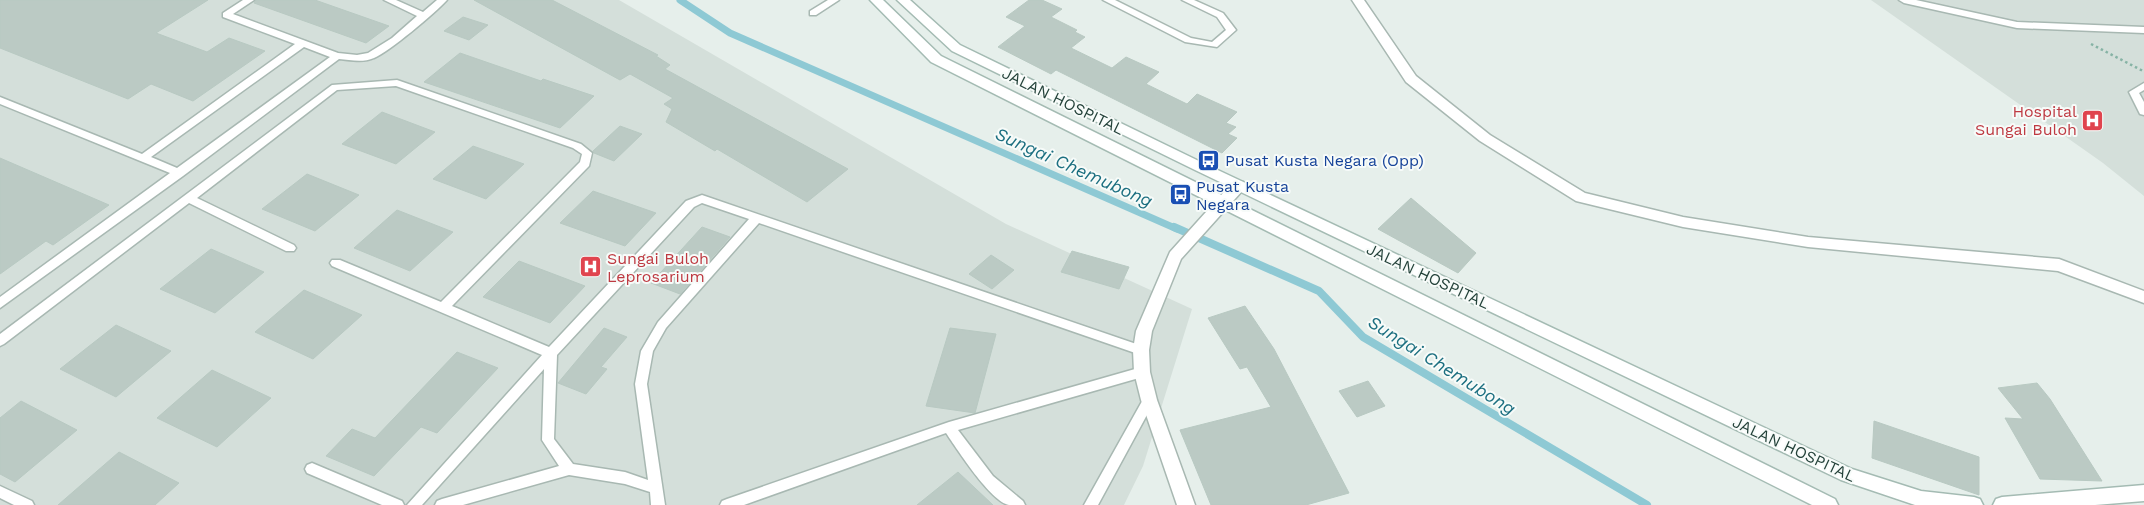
<svg xmlns="http://www.w3.org/2000/svg" width="2144" height="505" viewBox="0 0 2144 505" font-family="'Work Sans',sans-serif">
  <style>
    .built { fill: #d4dfda }
    .lines { fill: none; stroke-linecap: round; stroke-linejoin: round }
    .stream-far1 { stroke: #8ec9d4; stroke-width: 7 }
    .stream { stroke: #8ec9d4; stroke-width: 8 }
    .building { fill: #bbcac4; stroke: #b8c9c2 }
    .lane-casing { stroke: #a8b8b2; stroke-width: 3 }
    .street-casing { stroke: #a8b8b2; stroke-width: 3 }
    .secondary-casing { stroke: #a4bbb3; stroke-width: 3 }
    .path { stroke: #86b3a5; stroke-width: 2.5; stroke-dasharray: 2.5 3; stroke-linecap: butt }
    .lane { fill: #fff; fill-rule: evenodd }
    .street { fill: #fff; fill-rule: evenodd }
    .secondary { fill: #fff; fill-rule: evenodd }
    .labels { text-anchor: middle; dominant-baseline: central; stroke-width: 4; stroke-linejoin: round; paint-order: stroke }
    .street-label { font-size: 16px; fill: #24423a; stroke: #f7fbf9 }
    .health-label { font-size: 16px; fill: #be3a42; stroke: #f7fbf9; text-anchor: end }
    .transit-label { font-size: 16px; fill: #164399; stroke: #f7fbf9; text-anchor: start }
    .water-label { font-size: 18px; font-style: italic; fill: #1c6f80; stroke: #f7fbf9 }
  </style>
  <rect width="100%" height="100%" fill="#e6efeb"/>
  <path class="built" d="M0,0H619L1006,224L1192,309L1143,466L1124,505H0Z
    M1871,0H2144V196L2103,163Z"/>
  <g class="lines">
    <path class="stream-far1" d="M680,0L730,33L1177,229"/>
    <path class="stream" d="M1174,227L1319,291L1363,337L1647,505"/>
  </g>
  <path class="building" d="M0,0H208L156,33L207,52L229,38L265,51L193,101L151,84L128,99L0,48Z
    M256,0H315L389,26L366,43L254,3Z
    M474,0H552L658,55L656,56L670,65L665,69L848,169L807,202L717,149L715,151L666,122L672,109L664,104L673,98L630,74L620,80Z
    M1029,0H1042L1062,9L1051,17L1077,30L1075,32L1085,37L1071,48L1112,68L1126,57L1159,72L1146,84L1187,104L1197,94L1237,112L1226,123L1236,127L1228,134L1237,138L1222,153L1056,70L1051,74L998,47L1025,26L1006,17Z
    M463,17L488,25L469,40L444,31Z
    M460,53L541,81L543,79L594,96L560,128L424,82Z
    M382,112L435,132L396,164L342,144Z
    M620,126L642,134L614,161L594,153L593,151Z
    M473,146L524,164L486,199L433,179Z
    M0,158L109,205L53,245L46,241L0,274Z
    M307,174L359,195L315,231L262,209Z
    M593,191L656,213L625,246L560,223Z
    M1411,198L1476,253L1458,273L1378,229Z
    M397,210L453,232L410,271L354,248Z
    M702,227L730,237L680,294L651,283Z
    M211,249L264,272L215,313L160,289Z
    M1072,251L1129,267L1119,289L1061,272Z
    M991,255L1014,270L992,289L969,274Z
    M519,261L585,286L550,323L483,297Z
    M304,290L362,315L313,359L255,332Z
    M1245,306L1274,349L1349,493L1306,505H1211L1180,430L1271,407L1247,367L1240,369L1208,318Z
    M116,325L171,351L116,397L60,369Z
    M604,328L627,337L601,367L607,369L586,394L558,383Z
    M950,328L996,334L975,413L926,406Z
    M457,352L498,368L437,433L421,427L374,476L326,456L352,429L375,438Z
    M212,370L271,398L217,447L157,418Z
    M1368,381L1385,406L1357,417L1339,391Z
    M2037,383L2050,399L2102,481L2040,479L2005,418L2023,419L1998,388Z
    M21,401L77,430L15,482L0,474V418Z
    M1874,421L1979,457V495L1872,458Z
    M119,452L179,483L155,505H58Z
    M958,472L993,505H917Z"/>
  <g class="lines">
    <defs>
      <path id="lane" d="M243,0H254L233,14L338,53L357,55L368,53L392,38L417,16L384,0H396L423,12L437,0H447C435,13 389,52 374,58C363,63 350,60 339,59L183,176L0,308V297L170,173L0,104V97L142,154L295,44L223,17V13ZM304,47L330,57L177,168L151,157Z
        M828,0H839L816,15H810V11Z
        M1103,0H1115L1191,38L1212,42L1226,30L1217,17L1182,0H1194L1223,13L1236,30L1217,47L1185,42Z
        M1899,0H1916L2017,22L2144,27V33L2017,28L1904,3Z
        M397,80L581,144L592,153L589,166L452,306L549,347L686,201L702,195L1145,347L1147,350L1145,353L1141,355L759,223L666,328L653,351L647,384L665,505H651L650,492L625,484L569,475L463,505H435L437,501L442,499L559,466L542,440L544,369L422,505H407L542,355L332,266L330,263L332,260H340L441,302L580,162L582,154L573,148L396,86L337,90L197,198L294,245L296,248L294,251H286L189,203L4,344L0,346V334L332,85ZM702,203L749,219L658,322L641,351L635,384L648,480L625,472L573,464L554,439L557,355L694,207Z
        M2144,83V90L2139,93L2144,102V115L2140,114L2129,92Z
        M1142,367L1146,368L1148,372L1146,376L958,430L993,476L1023,501L1025,505C1020,505 1014,505 1009,505C991,502 957,449 946,433L744,505H720L722,501L727,499L949,422Z
        M1149,395L1153,396L1155,400L1098,505H1084L1145,396Z
        M312,463L402,501L404,505H382L307,473L305,469L307,465Z
        M0,486L32,501L34,505H14L0,498Z"/>
      <path id="street" d="M1352,0H1364L1416,76L1490,135L1585,193L1683,217L1808,237L2059,259L2144,291V303L2058,271L1808,247L1683,227L1576,201L1480,141L1406,82Z
        M1238,181L1243,182L1245,186L1243,190L1181,259L1152,331L1149,350L1150,372L1157,400L1195,505H1177L1141,400L1134,372L1133,350L1136,331L1170,252L1233,182Z"/>
      <path id="secondary" d="M870,0H883L941,56L1835,499L1838,505H1812L931,62Z
        M897,0H910L960,45L1205,164L1852,469L1921,491L1974,497L1980,499L1983,505H1915L1841,480L1195,170L952,51Z
        M2144,485V501L2095,505H1993L1996,499L2002,497Z"/>
    </defs>
    <use href="#lane" class="lane-casing"/>
    <use href="#street" class="street-casing"/>
    <use href="#secondary" class="secondary-casing"/>
    <path class="path" d="M2091,44L2143,71"/>
    <use href="#lane" class="lane"/>
    <use href="#street" class="street"/>
    <use href="#secondary" class="secondary"/>
  </g>
  <defs>
    <symbol id="hospital-square" viewBox="-11 -11 22 22"><rect x="-9" y="-9" width="18" height="18" rx="4" fill="#e0444e" stroke="#f7fbf9"/><path d="M-5-5h3v3.5h4V-5h3V5h-3V1.5h-4V5h-3Z" fill="#fff"/></symbol>
    <symbol id="bus-square" viewBox="-11 -11 22 22"><rect x="-9" y="-9" width="18" height="18" rx="4" fill="#1a4fb4" stroke="#f7fbf9"/><path d="M-5-6H5V4H4V6H2V4H-2V6H-4V4H-5ZM-3.5-4V0h7V-4ZM-3.5 1.2v1.5H-2V1.2ZM2 1.2v1.5H3.5V1.2Z" fill="#fff"/></symbol>
  </defs>
  <g fill-rule="evenodd">
    <use href="#hospital-square" x="2080" y="108" width="25" height="25"/>
    <use href="#bus-square" x="1196" y="148" width="25" height="25"/>
    <use href="#bus-square" x="1168" y="182" width="25" height="25"/>
    <use href="#hospital-square" x="578" y="254" width="25" height="25"/>
  </g>
  <g class="labels">
    <g class="street-label">
      <text transform="translate(1063 101) rotate(26)">JALAN HOSPITAL</text>
      <text transform="translate(1428 276) rotate(25)">JALAN HOSPITAL</text>
      <text transform="translate(1794 449) rotate(25)">JALAN HOSPITAL</text>
    </g>
    <g class="health-label">
      <text x="2077" y="111">Hospital<tspan x="2077" dy="18">Sungai Buloh</tspan></text>
      <text x="607" y="258" text-anchor="start">Sungai Buloh<tspan x="607" dy="18">Leprosarium</tspan></text>
    </g>
    <g class="transit-label">
      <text x="1225" y="160">Pusat Kusta Negara (Opp)</text>
      <text x="1196" y="186">Pusat Kusta<tspan x="1196" dy="18">Negara</tspan></text>
    </g>
    <g class="water-label">
      <text transform="translate(1074 167) rotate(24)">Sungai Chemubong</text>
      <text transform="translate(1442 365) rotate(32)">Sungai Chemubong</text>
    </g>
  </g>
</svg>
